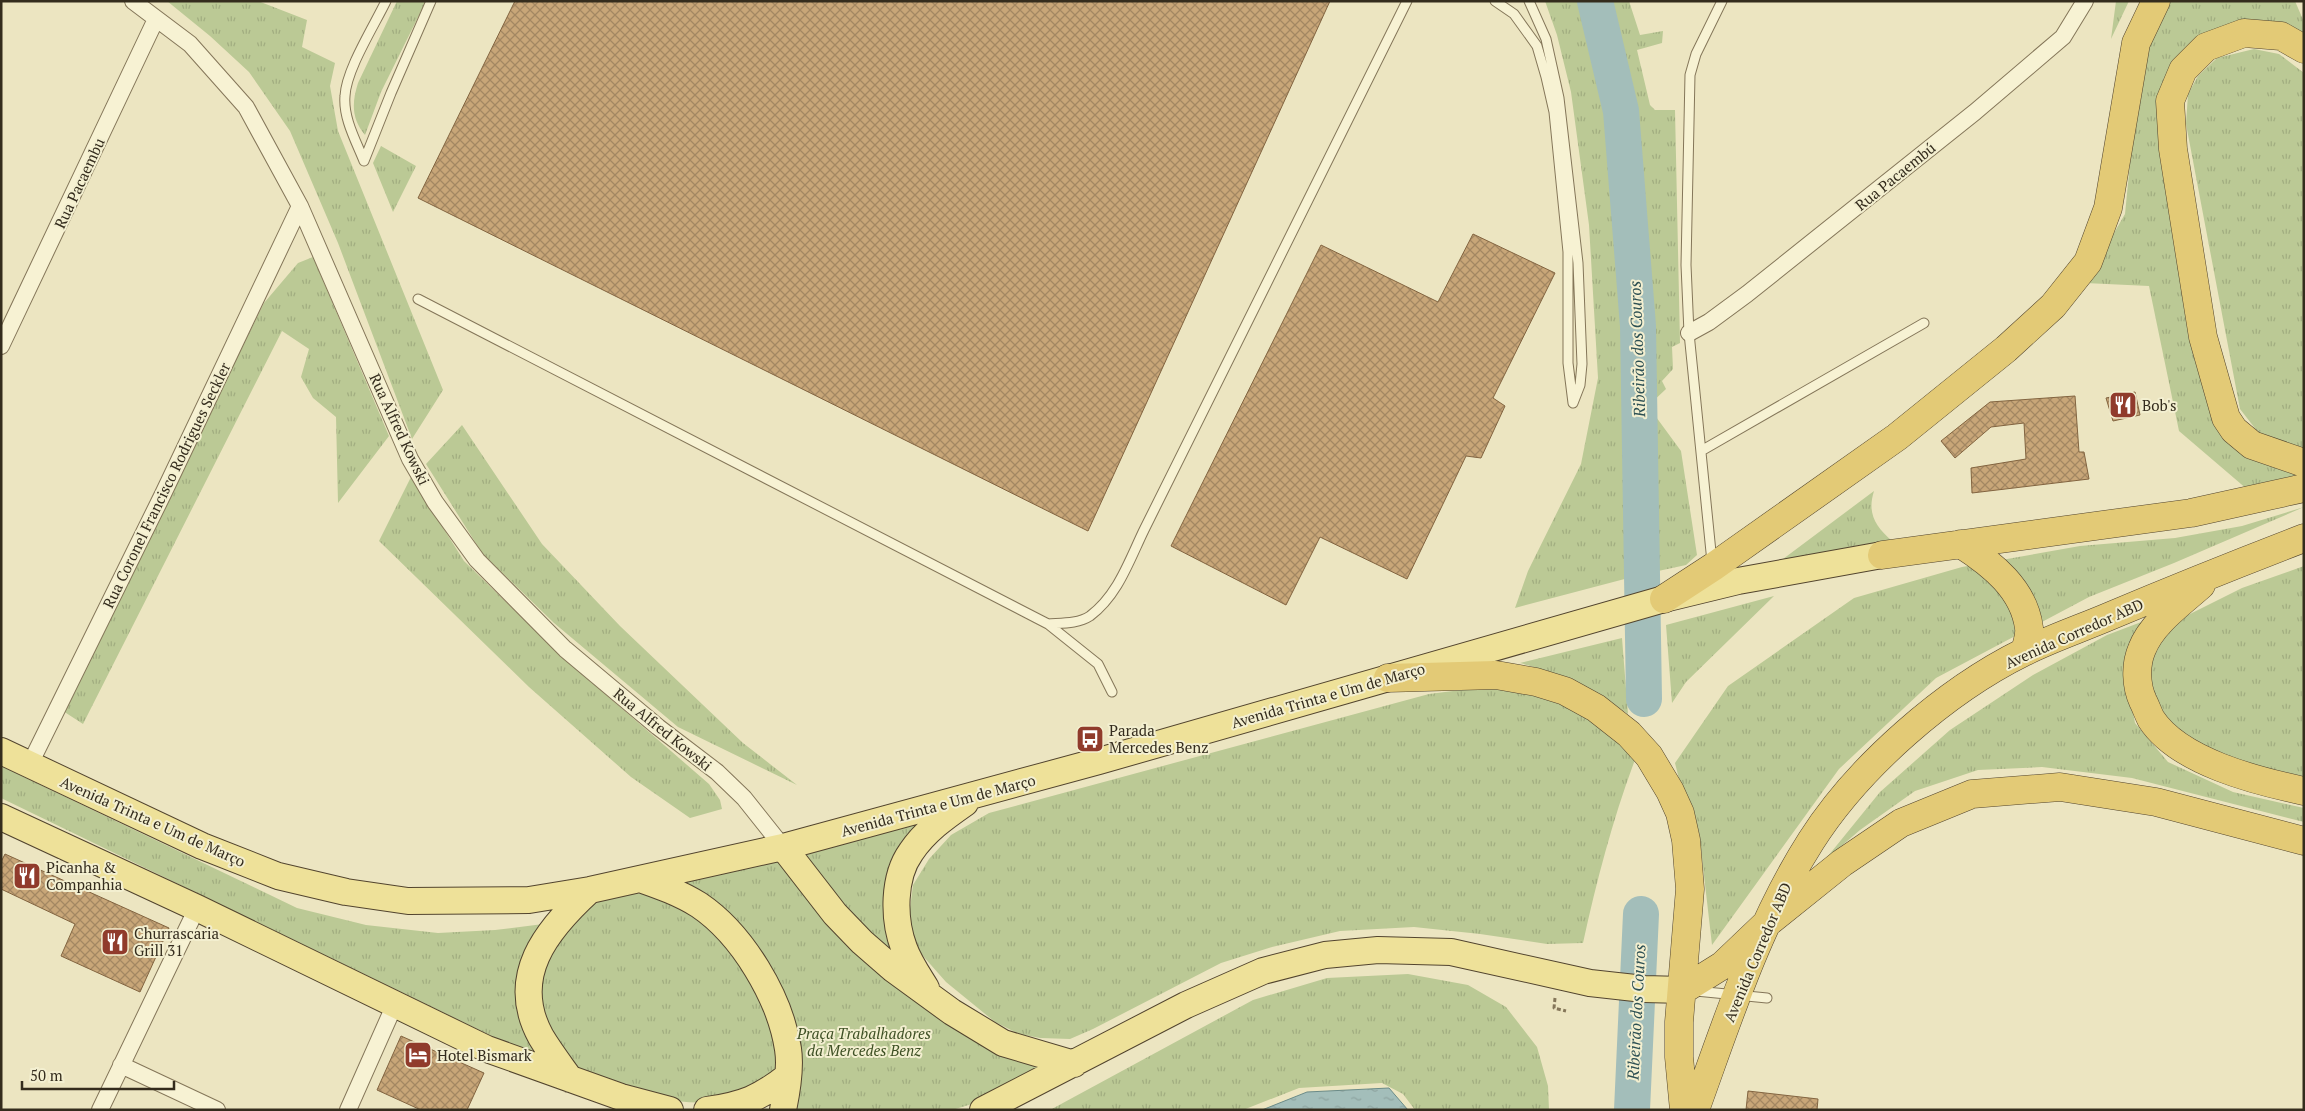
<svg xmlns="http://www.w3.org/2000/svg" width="2305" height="1111" viewBox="0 0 2305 1111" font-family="'PT Serif',serif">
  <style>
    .grass { fill: url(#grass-tufts) }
    .water { fill: url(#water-ripples); stroke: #6b8b88 }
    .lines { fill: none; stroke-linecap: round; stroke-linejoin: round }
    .river { stroke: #a3beba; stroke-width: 36 }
    .building { fill: url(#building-cross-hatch); stroke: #826440 }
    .service-casing { stroke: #847659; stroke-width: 11 }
    .minor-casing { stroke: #847659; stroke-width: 18 }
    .primary-casing { stroke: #52442e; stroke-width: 28 }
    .trunk-casing { stroke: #52442e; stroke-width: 29 }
    .path { stroke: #847659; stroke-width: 3; stroke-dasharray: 4 2.5; stroke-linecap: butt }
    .service { stroke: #f7f2d3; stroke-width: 9 }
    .minor { stroke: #f7f2d3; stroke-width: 16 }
    .primary { stroke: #eee199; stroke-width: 26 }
    .trunk { stroke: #e3ca76; stroke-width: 28 }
    .labels { text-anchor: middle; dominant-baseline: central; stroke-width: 4; stroke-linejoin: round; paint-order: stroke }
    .street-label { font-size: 15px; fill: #342c1d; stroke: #f3efd0 }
    .poi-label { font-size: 15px; fill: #342c1d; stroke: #f3efd0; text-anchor: start }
    .park-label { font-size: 15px; font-style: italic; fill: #3e5024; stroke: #f3efd0 }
    .water-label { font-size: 16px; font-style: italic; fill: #2d5053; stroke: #f3efd0 }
  </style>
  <defs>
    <pattern id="grass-tufts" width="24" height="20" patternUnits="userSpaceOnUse" patternTransform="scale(1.25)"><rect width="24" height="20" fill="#bbc995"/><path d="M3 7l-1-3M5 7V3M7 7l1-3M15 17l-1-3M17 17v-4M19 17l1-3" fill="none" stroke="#a1ad80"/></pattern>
    <pattern id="water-ripples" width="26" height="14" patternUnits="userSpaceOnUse" patternTransform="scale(1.25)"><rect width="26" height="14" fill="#a3beba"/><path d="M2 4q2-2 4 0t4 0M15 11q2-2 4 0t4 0" fill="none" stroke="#8da39f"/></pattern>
    <pattern id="building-cross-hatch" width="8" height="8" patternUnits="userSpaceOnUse" patternTransform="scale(1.25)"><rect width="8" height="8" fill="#c8a678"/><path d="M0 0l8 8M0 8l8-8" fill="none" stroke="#a38762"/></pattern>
  </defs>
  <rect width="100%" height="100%" fill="#ece5c1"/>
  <path class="grass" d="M167,1H258L307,20L302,47L335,63L330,86L338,131L443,390L412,439L338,243L290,131L249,72L210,36Z
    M397,1H426L381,92L365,135C351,118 352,102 358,83Z
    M1545,1H1587L1614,119L1628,333L1636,576L1515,608L1528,571L1581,464L1598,378L1589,225L1571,92L1557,35Z
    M1602,1H1629L1640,35L1663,31L1662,43L1637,50L1650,105L1655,110H1675L1680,343L1672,347L1673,369L1662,381L1666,389L1648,406L1681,451L1697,555L1686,565L1649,573L1643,332L1625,113Z
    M2116,1H2129L2111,39Z
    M2166,1H2295L2304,22V39L2212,32L2189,44L2169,68L2158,103L2197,351L2268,465L2304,478L2248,490L2179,431L2149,286L2085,283L2125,214L2139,71Z
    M2254,49L2279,54L2304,73V456L2261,436L2240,409L2186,124L2188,94L2198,76L2217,58Z
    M381,146L416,166L393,212L373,163Z
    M313,257L389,436L338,503L336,417L313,398L301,377L309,349L282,331L83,724L63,711L264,303L298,263Z
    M462,425L542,544L620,626L743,743L797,785L678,727L554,623L482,553L426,464Z
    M411,477L464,561L559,654L709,784L720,800L722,809L690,818L631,777L529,687L379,541Z
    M1874,491C1867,513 1875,526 1892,541L1771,568Z
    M2304,507L2174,563L2089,597L1936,678L1839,769L1712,945L1699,832L1679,779L1675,763L1728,686L1854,598L1962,567L2080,546L2175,538L2242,526Z
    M2304,566V783L2252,769L2189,741L2160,715L2149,689L2150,664L2160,640L2180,619L2242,588Z
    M1774,596L1686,682L1672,703L1666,625Z
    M2144,621L2126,673L2135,723L2168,762L2233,792L2304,808V822L2132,778L2042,767L1978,770L1915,791L1860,830L1824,861L1880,792L1950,730L2033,675L2107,635Z
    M1622,638L1628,714C1590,687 1566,676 1520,663Z
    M1493,686L1544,693L1591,716L1636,757C1613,818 1597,879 1583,943L1547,944L1480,934L1414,927L1340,931L1272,947L1221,963L1093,1029L1070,1039L1040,1038L1019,1034L995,1022L946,982L923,956L911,937L909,917L913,885L929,859L951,835L989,813L1429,694Z
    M1,766L297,908L366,925L438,933L495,930L551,923L525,970L546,1057L502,1041L1,798Z
    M943,809L921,832L894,965L795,852Z
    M783,854L826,914L1050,1068C1018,1084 986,1101 952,1110H791L789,1008L662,879Z
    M637,893L666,899L709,924L757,989L775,1043L777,1072C762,1080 736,1097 721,1100C671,1111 618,1083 572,1066L543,1015L539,983L546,958L584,910L602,900Z
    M1408,974L1468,985L1506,1007L1537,1047L1548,1086L1549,1110H1415L1403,1094L1382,1083L1299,1088L1243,1110H1050L1253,1000L1327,978Z"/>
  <path class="water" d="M1389,1088L1408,1110H1262L1307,1092Z"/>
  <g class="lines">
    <path class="river" d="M1595,1L1621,111L1638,326L1644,699
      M1632,1110L1641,914"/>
  </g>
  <path class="building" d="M515,1H1330L1088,531L418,198Z
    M1473,234L1555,273L1493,398L1505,406L1481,458L1466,456L1407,579L1320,537L1286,605L1171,546L1321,245L1438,302Z
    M2135,392L2140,415L2113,421L2106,398Z
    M2075,396L2079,452H2084L2089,479L1972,493L1971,468L2026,459L2024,423L1991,427L1955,458L1941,441L1990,402Z
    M5,854L169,928L140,992L61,956L75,924L1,889V862Z
    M401,1036L484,1073L467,1110H421L377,1090Z
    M1748,1091L1818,1099L1817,1110H1746Z"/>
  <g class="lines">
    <defs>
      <path id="service" d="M1495,1L1514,14L1537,46L1546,77L1554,112L1568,252V363L1573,403
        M1529,1L1546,39L1559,98L1578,263L1582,364L1580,385L1573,403
        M364,161L391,93L431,1
        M364,161C356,141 343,118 345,96C346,70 374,26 386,1
        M418,299L1048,624
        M1701,451L1924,323
        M1712,562L1689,333L1686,265L1690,75L1696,54L1722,1
        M1112,692L1098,664L1048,624C1061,623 1078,624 1090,616C1118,595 1129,561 1144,530L1407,1
        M1696,991L1767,998"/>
      <path id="minor" d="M133,1L190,44L246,107L300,206L410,459L435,502L477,560L565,649L658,727L717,772L744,798L783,847
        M1689,333L1709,322L1747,294L1975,112L2063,37L2085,1
        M1,346L156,19
        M30,764L163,494L300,206
        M121,1065L217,1110
        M100,1110L197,908
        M348,1110L395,1004"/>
      <path id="primary" d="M1,751L202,846L278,876L346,892L408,901L529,900L590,890L783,847L1099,761L1664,599L1738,581L1882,555
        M1,817L197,908L487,1049L621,1097L670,1110
        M783,847L835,914L862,942L893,969L952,1012L1003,1043L1074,1064
        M640,879C660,886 680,893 699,905C742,934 780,997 788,1049C791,1068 787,1091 783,1110
        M926,988C918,975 909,962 904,948C893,919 893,877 911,852C925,831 945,817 965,803
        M570,1079C560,1065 550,1052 541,1037C508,977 546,930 590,890
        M707,1110C743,1105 760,1098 788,1076
        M983,1110L1186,1005L1263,971L1325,955L1378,950L1451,952L1590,983L1644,989L1683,990"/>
      <path id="trunk" d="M2304,49L2281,36L2244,33L2206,47L2183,70L2170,101L2173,149L2203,337L2226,418L2234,430L2252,445L2304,463
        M1961,544C1992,564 2024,589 2029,628C2030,635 2027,644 2025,651
        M1882,555L2191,513L2304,488
        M2201,585C2181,603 2152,623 2142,649C2135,665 2136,686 2143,701C2146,707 2148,713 2151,719C2179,762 2257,781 2304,791
        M1664,599L1713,567L1897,437L2006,349L2053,306L2088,262L2108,208L2136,43L2156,1
        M1388,678L1496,675L1536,682L1565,691L1596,708L1629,734L1649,756L1670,791L1680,813L1686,840L1690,889L1679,1022V1057L1684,1110
        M1683,990L1723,965L1766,924L1842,863L1901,823L1972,794L2060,787L2156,802L2304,841
        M1695,1110C1728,1019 1758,924 1811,841C1858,767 1945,691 2024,652C2052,638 2082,628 2110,616C2174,589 2239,563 2304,538"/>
    </defs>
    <use href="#service" class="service-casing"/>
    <use href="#minor" class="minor-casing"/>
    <use href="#primary" class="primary-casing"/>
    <use href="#trunk" class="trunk-casing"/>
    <path class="path" d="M1555,998L1554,1008L1566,1011"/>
    <use href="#service" class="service"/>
    <use href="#minor" class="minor"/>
    <use href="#primary" class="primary"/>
    <use href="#trunk" class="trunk"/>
  </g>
  <defs>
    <symbol id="restaurant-square" viewBox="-11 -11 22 22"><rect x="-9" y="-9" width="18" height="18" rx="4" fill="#903b2c" stroke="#f3efd0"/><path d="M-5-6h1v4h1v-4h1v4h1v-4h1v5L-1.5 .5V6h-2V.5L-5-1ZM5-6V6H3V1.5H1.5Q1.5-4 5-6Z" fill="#fff"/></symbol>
    <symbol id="bus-square" viewBox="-11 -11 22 22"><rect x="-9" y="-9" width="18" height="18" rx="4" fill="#903b2c" stroke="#f3efd0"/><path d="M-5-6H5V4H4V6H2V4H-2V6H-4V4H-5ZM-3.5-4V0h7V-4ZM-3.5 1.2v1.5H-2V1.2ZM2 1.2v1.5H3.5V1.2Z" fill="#fff"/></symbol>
    <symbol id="hotel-square" viewBox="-11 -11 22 22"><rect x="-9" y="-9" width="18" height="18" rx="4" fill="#903b2c" stroke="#f3efd0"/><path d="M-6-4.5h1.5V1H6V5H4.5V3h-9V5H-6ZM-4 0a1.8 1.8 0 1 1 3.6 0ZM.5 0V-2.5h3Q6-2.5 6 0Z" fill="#fff"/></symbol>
  </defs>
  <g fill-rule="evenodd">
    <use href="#restaurant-square" x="2107" y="389" width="32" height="32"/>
    <use href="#bus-square" x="1074" y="723" width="32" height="32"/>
    <use href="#restaurant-square" x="11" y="860" width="32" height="32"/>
    <use href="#restaurant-square" x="99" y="926" width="32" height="32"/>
    <use href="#hotel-square" x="402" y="1039" width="32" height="32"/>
  </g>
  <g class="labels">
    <g class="street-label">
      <text transform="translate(1895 176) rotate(-39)">Rua Pacaembú</text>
      <text transform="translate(79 183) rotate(-65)">Rua Pacaembu</text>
      <text transform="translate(400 429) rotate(65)">Rua Alfred Kowski</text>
      <text transform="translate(166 485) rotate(-64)">Rua Coronel Francisco Rodrigues Seckler</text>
      <text transform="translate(2074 633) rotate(-24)">Avenida Corredor ABD</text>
      <text transform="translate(1328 695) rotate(-16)">Avenida Trinta e Um de Março</text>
      <text transform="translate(663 729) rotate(39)">Rua Alfred Kowski</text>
      <text transform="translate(938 805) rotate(-15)">Avenida Trinta e Um de Março</text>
      <text transform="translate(153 821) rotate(24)">Avenida Trinta e Um de Março</text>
      <text transform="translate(1757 952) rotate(-67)">Avenida Corredor ABD</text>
    </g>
    <g class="poi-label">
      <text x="2142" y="405">Bob's</text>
      <text x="1109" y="730">Parada<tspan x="1109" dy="17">Mercedes Benz</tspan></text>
      <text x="46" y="867">Picanha &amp;<tspan x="46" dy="17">Companhia</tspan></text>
      <text x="134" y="933">Churrascaria<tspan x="134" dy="17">Grill 31</tspan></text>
      <text x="437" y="1055">Hotel Bismark</text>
    </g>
    <g class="park-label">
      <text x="864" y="1033">Praça Trabalhadores<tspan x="864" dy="17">da Mercedes Benz</tspan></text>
    </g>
    <g class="water-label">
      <text transform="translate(1637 349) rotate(-92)">Ribeirão dos Couros</text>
      <text transform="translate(1636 1012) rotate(-87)">Ribeirão dos Couros</text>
    </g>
  </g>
  <rect width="2305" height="1111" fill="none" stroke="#342c1d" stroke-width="5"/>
  <path d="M22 1081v8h152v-8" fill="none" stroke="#342c1d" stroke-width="2.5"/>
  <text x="30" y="1081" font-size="15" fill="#342c1d" stroke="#f3efd0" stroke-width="4" paint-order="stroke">50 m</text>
</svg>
